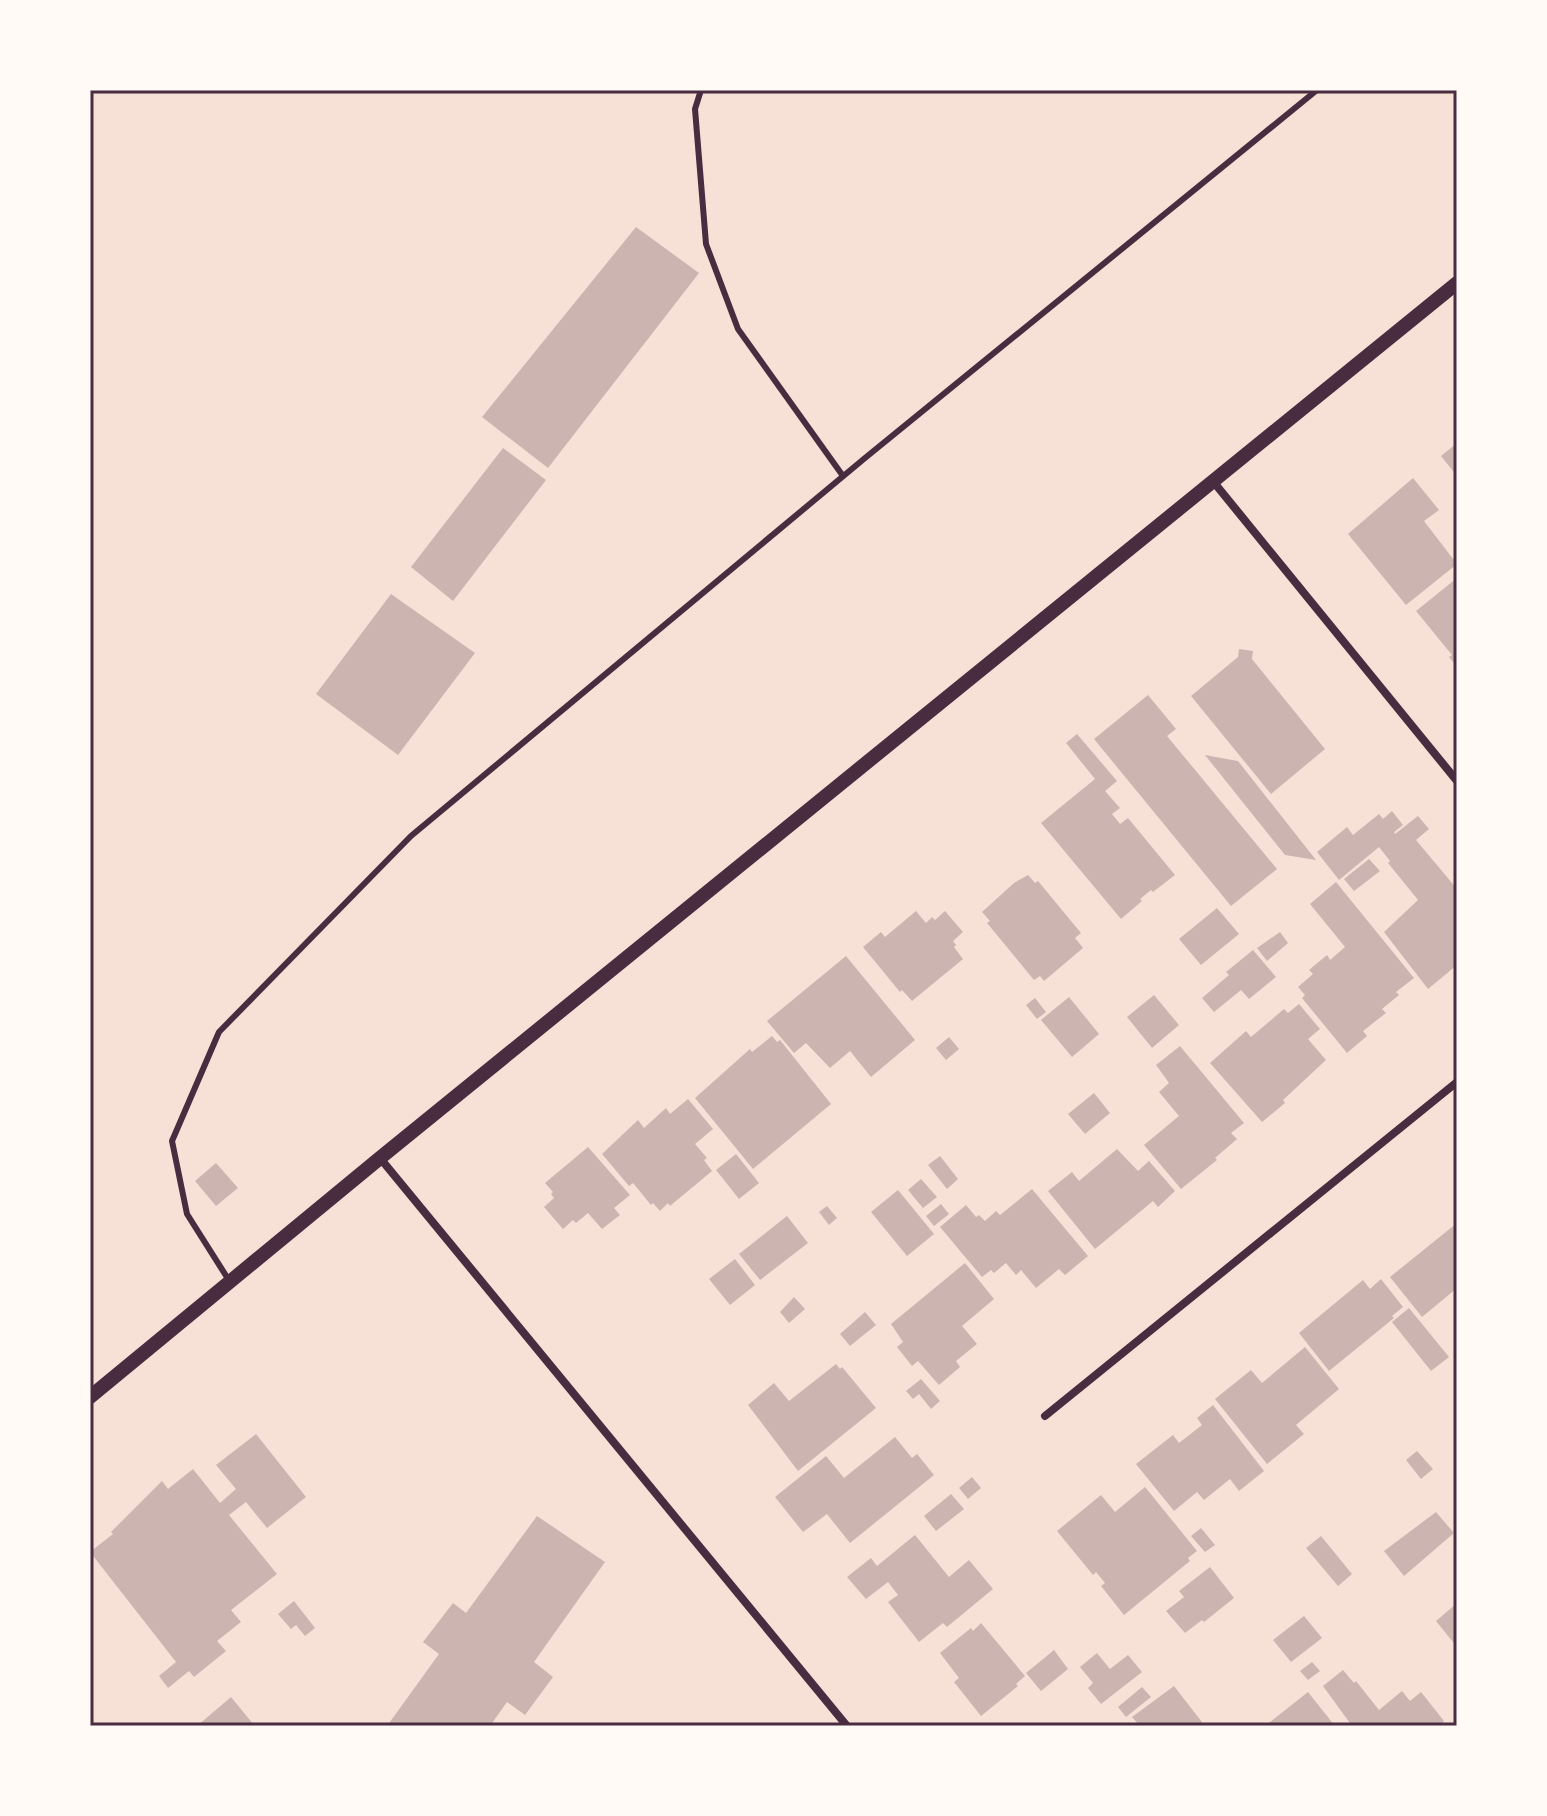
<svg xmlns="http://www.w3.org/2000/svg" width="1547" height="1816" viewBox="0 0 1547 1816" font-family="Commissioner,sans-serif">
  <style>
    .building { fill: #ccb4b1 }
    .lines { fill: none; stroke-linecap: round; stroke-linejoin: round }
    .service { stroke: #4a2c40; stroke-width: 6 }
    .minor { stroke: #4a2c40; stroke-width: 8 }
    .tertiary { stroke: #4a2c40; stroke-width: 14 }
    .neatline { fill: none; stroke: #4a2c40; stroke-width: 3 }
  </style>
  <rect width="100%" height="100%" fill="#f7e1d7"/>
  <path class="building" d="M636,227L699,273L548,468L482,417Z
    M1457,443V476L1441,456Z
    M503,448L546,480L453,601L411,567Z
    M1413,478L1439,510L1424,521L1457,564L1406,605L1348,534Z
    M1457,578V667L1449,657L1452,655L1416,611Z
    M391,594L475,653L398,755L316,694Z
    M1239,649L1253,651L1252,659L1325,749L1271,794L1191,696L1238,657Z
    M1148,695L1176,729L1167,736L1277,869L1231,906L1094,739Z
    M1077,734L1117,781L1105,791L1120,808L1112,814L1120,824L1128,818L1175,875L1153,892L1151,890L1140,899L1142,901L1121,919L1041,823L1095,779L1066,743Z
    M1205,755L1238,761L1316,860L1285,855Z
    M1392,811L1403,825L1394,832L1395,834L1418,816L1429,829L1416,840L1457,889V965L1428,989L1384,932L1418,900L1388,863L1390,861L1379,847L1339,880L1317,852L1347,827L1353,835L1379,814L1383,819Z
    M1369,859L1380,871L1354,891L1344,879Z
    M1028,875L1035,883L1038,881L1081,933L1075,938L1083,948L1044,981L1040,976L1034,980L987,923L990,921L982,912L1014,883Z
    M1336,882L1414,978L1396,992L1399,995L1382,1009L1386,1013L1363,1031L1367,1036L1347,1053L1302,998L1305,995L1298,987L1313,974L1309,970L1327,955L1330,960L1345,947L1310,904Z
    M1217,908L1239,934L1201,965L1179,939Z
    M916,911L926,923L932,917L935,920L945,911L963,932L953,941L956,945L954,947L963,959L912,1001L902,990L900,992L863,947L881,932L885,937Z
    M1280,932L1288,943L1267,961L1257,948Z
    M1253,950L1276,977L1249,999L1241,990L1214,1012L1202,998L1229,975L1226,972Z
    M846,956L915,1040L871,1077L850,1051L830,1068L806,1043L794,1053L767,1021Z
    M1154,995L1179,1025L1152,1048L1127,1017Z
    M1069,997L1099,1034L1072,1057L1041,1020Z
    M1035,998L1046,1012L1037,1019L1026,1005Z
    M1299,1004L1320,1029L1308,1039L1326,1060L1283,1100L1285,1103L1262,1122L1210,1063L1246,1031L1251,1037L1284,1009L1288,1013Z
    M772,1036L777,1042L780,1040L831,1104L753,1169L695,1098L750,1049L752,1052Z
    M949,1037L959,1049L946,1060L936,1048Z
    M1180,1046L1244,1123L1231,1133L1237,1139L1215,1158L1217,1160L1181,1189L1144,1145L1179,1116L1159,1092L1169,1083L1156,1065Z
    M1094,1093L1110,1113L1085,1134L1068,1114Z
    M688,1099L713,1129L695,1144L707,1158L704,1160L712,1171L670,1206L668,1203L660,1211L653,1203L651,1205L633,1183L629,1186L602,1154L638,1120L644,1128L666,1108L670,1114Z
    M588,1147L630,1195L614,1208L620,1215L602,1229L588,1213L576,1223L573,1220L563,1229L544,1207L554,1198L551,1194L553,1192L545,1183Z
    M1117,1149L1138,1171L1149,1161L1175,1191L1158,1207L1153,1201L1095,1249L1048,1191L1072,1172L1079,1181Z
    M736,1154L759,1183L739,1199L716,1170Z
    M940,1156L958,1179L947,1189L928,1165Z
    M216,1163L238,1188L216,1206L195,1181Z
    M921,1179L937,1197L923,1208L908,1190Z
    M1032,1189L1088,1256L1065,1275L1059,1269L1036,1288L1021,1270L1016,1275L1006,1263L994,1273L991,1270L982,1277L940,1227L966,1205L976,1217L979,1215L985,1221L996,1211L1000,1215Z
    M898,1190L934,1234L907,1256L871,1212Z
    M941,1204L949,1214L934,1226L926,1216Z
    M827,1206L837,1218L829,1225L819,1212Z
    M787,1216L808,1243L760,1280L739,1254Z
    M1457,1223V1288L1422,1317L1390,1277Z
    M735,1259L755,1285L730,1305L709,1279Z
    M965,1263L994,1299L962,1326L977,1344L956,1361L960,1367L939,1385L918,1361L912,1366L897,1347L903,1342L891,1324Z
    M1381,1279L1403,1307L1392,1316L1394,1318L1329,1371L1299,1333L1363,1280L1370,1289Z
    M794,1297L805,1309L789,1323L780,1312Z
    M1409,1308L1449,1357L1431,1371L1392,1322Z
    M865,1312L876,1325L850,1346L840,1334Z
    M1305,1347L1339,1389L1296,1425L1304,1434L1267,1464L1215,1399L1251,1370L1262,1383Z
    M836,1364L840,1369L842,1367L876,1408L798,1471L748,1405L774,1383L789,1401Z
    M921,1379L940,1401L931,1409L919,1394L913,1399L906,1391Z
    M1213,1405L1264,1471L1239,1491L1230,1479L1204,1500L1197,1492L1174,1511L1136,1464L1173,1435L1179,1443L1202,1425L1197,1418Z
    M256,1434L306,1497L267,1528L246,1502L229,1515L277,1574L231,1610L241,1622L217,1641L226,1651L194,1677L189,1671L168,1688L159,1676L176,1662L90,1552L113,1534L111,1532L162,1481L168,1489L193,1469L220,1503L236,1489L216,1465Z
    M895,1437L912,1458L917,1454L934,1475L850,1543L827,1514L803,1532L775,1497L826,1456L844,1478Z
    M1417,1451L1433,1469L1421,1479L1406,1460Z
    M972,1477L981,1488L968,1499L959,1488Z
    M1145,1487L1197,1551L1188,1558L1190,1561L1124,1615L1101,1586L1105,1583L1096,1572L1093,1575L1057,1531L1101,1495L1115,1512Z
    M951,1494L964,1509L936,1531L924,1516Z
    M1436,1512L1454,1533L1404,1576L1384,1551Z
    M537,1516L605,1562L534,1662L553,1677L525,1715L507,1702L490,1726H387L439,1654L423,1642L453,1603L466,1613Z
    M1201,1528L1215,1545L1205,1552L1191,1536Z
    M915,1535L949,1577L969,1560L993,1589L947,1627L943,1623L919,1642L888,1602L898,1595L888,1582L866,1599L847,1577L871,1558L877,1566Z
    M1321,1536L1352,1574L1338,1586L1306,1548Z
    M1210,1567L1234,1598L1204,1622L1202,1620L1185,1633L1166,1611L1184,1597L1179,1591Z
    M294,1601L315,1628L305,1636L296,1625L291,1629L278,1614Z
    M1457,1603V1647L1436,1621Z
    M1304,1616L1322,1638L1291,1662L1273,1640Z
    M981,1623L1025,1676L1016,1684L1018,1686L981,1716L954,1682L959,1678L940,1653L971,1628L973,1631Z
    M1054,1650L1068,1669L1041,1691L1026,1673Z
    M1097,1653L1110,1669L1128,1655L1142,1672L1101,1704L1088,1688L1093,1683L1080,1667Z
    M1312,1662L1320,1671L1308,1680L1300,1671Z
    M1343,1670L1354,1683L1356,1681L1379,1710L1402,1691L1410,1701L1421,1692L1444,1721L1439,1726H1352L1323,1686Z
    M1174,1686L1205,1726H1140L1132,1717Z
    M1142,1687L1151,1697L1126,1717L1118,1707Z
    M1308,1692L1335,1726H1265Z
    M231,1697L254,1725L252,1726H197Z"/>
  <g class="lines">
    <path class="service" d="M701,90L695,109L706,244L738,329L843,476
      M230,1282L187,1214L172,1141L219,1032L411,836L865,458L1317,90"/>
    <path class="minor" d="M1212,480L1457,781
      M380,1158L847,1726
      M1045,1416L1457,1082"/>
    <path class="tertiary" d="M90,1397L380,1158L1457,283"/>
  </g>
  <rect width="1547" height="1816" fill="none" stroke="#fffaf5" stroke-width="184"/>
  <rect x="92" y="92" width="1363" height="1632" class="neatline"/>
</svg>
